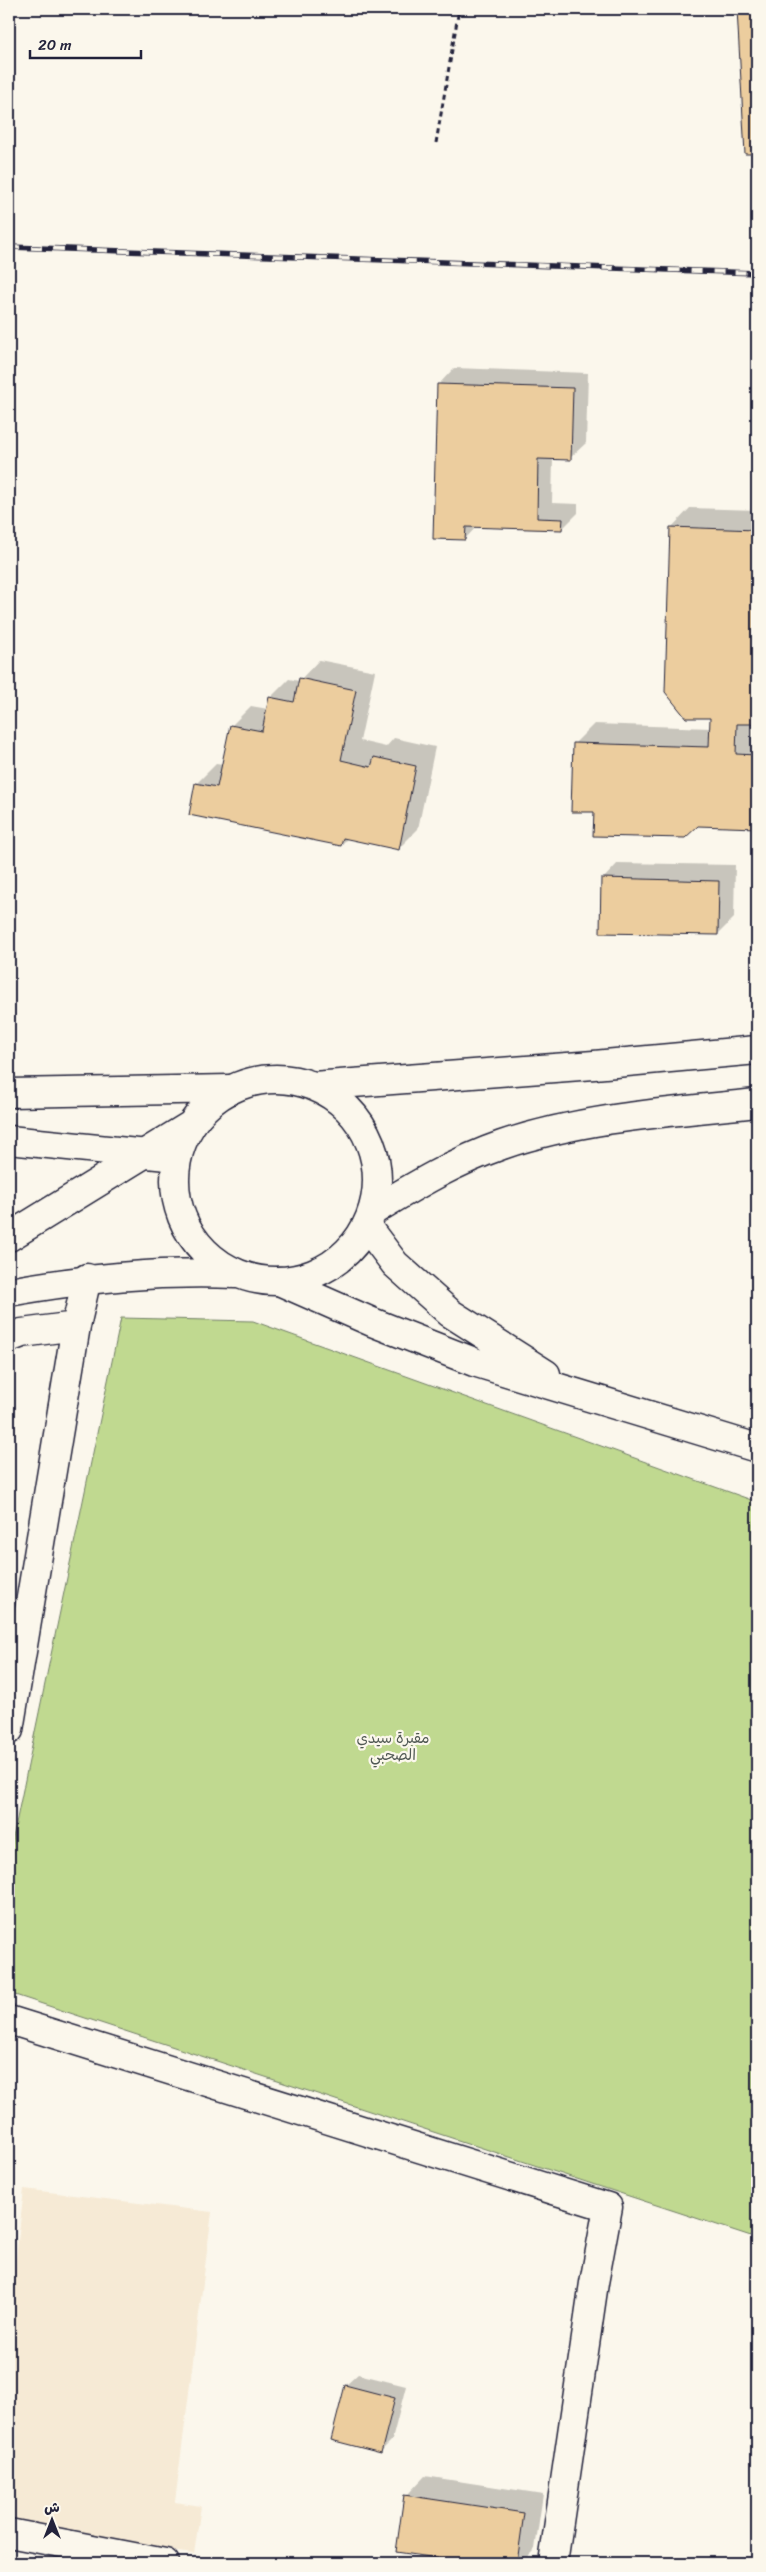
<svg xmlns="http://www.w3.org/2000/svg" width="766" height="2572" viewBox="0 0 766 2572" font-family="Sriracha,'Playpen Sans Arabic',sans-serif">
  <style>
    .built { fill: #f6ead5 }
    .green { fill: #c0d990; stroke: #717e66 }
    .shadow { fill: #0003 }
    .building { fill: #eccd9e; stroke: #22223b }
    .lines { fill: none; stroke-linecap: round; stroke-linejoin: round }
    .street-casing { stroke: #22223b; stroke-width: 31 }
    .secondary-casing { stroke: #22223b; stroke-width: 31 }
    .primary-casing { stroke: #22223b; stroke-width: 31 }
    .path { stroke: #22223b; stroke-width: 3; stroke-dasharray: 5 4; stroke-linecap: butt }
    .street { stroke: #fbf7ec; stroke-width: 28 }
    .secondary { stroke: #fbf7ec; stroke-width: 28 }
    .primary { stroke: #fbf7ec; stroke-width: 28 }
    .rail-casing { stroke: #22223b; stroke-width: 5.5 }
    .rail { stroke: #fbf7ec; stroke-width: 4; stroke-dasharray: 11; stroke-linecap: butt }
    .labels { text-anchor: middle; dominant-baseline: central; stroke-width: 4.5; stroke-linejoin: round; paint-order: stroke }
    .park-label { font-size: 15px; fill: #515954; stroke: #fbf7ec }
  </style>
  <rect width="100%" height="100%" fill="#fbf7ec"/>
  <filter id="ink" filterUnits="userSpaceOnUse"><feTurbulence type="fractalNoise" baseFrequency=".02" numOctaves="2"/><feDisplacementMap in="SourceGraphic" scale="10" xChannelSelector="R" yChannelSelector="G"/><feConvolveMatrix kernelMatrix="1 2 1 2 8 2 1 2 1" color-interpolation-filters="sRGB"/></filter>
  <g filter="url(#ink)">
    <path class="built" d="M24,2189L212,2212L175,2502L201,2506L194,2554L9,2530V2275L14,2276Z"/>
    <path class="green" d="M121,1318L253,1321L757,1502V2238L9,1993V1857Z"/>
    <path class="shadow" d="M739,9H757V152L746,153Z
      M454,368L588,373L586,443L570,458H553L552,503L578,504V513L562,529L477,526L465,539L439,384Z
      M690,508L757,510V723L755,735H757V827L698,825L595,811L574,744L594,724L711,728V717L671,528Z
      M319,660L375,671L360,741L386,747L394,738L435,747L418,829L398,849L348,838L341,845L190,814L197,783L216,764L223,765L232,725L251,706L268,709L270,698L289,679L299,681Z
      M618,863L735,865L734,918L718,934L603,879Z
      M358,2374L406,2386L392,2440L380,2452L332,2439L346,2385Z
      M425,2476L543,2494L535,2549L521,2563H481L397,2551L406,2496Z"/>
    <path class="building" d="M737,9H757V154H745Z
      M437,384L573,388L571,460L538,459L537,518L563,519L562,530L466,527L465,540L433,539Z
      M670,527L757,530V724H737L736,754L757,755V828L698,826L685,838L593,836L594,812H571L573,743L709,747L710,718H686L665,692Z
      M299,678L356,690L341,760L371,767L374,757L416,766L399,850L343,838L341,846L189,815L195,783L217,787L230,725L262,731L269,697L294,702Z
      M601,878L719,881L718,935L600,933Z
      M345,2385L395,2398L381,2453L331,2440Z
      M404,2495L524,2513L517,2563H472L396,2552Z"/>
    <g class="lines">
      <defs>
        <path id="street" d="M9,1338L22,1333L76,1326
          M9,1730L76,1326L87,1278
          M9,2020L608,2207L594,2283L553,2563
          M9,2533L165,2563"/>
        <path id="secondary" d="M9,1093L231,1089
          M9,1140L177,1157
          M367,1227L395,1264L450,1313L546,1374
          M279,1281L372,1322L474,1362L757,1448"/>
        <path id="primary" d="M175 1180a101 101 0 1 1 202 0a101 101 0 1 1-202 0Z
          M313,1086L594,1065L757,1050
          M373,1211C414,1186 456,1161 502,1145C584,1117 672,1112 757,1103
          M9,1237L191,1125
          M9,1292C88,1278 155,1271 236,1274"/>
      </defs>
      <use href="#street" class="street-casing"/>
      <use href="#secondary" class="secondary-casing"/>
      <use href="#primary" class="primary-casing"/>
      <path class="path" d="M436,143L459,9"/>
      <use href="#street" class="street"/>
      <use href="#secondary" class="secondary"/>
      <use href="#primary" class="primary"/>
      <defs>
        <path id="rail" d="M9,247L757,273"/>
      </defs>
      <use href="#rail" class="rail-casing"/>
      <use href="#rail" class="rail"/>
    </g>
  </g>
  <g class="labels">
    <g class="park-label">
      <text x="393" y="1738">مقبرة سيدي<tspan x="393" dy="17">الصحبي</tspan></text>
    </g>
  </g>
  <rect width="766" height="2572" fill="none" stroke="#fbf7ec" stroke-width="30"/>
  <rect x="15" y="15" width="736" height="2542" fill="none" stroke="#22223b" stroke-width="2" filter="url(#ink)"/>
  <g transform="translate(52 2520)" stroke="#fbf7ec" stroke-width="4" paint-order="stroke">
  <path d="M0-4L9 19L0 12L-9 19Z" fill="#22223b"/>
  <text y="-8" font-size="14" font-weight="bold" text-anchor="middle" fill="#22223b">ش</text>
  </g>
  <path d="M30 50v8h111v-8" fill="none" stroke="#22223b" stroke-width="2.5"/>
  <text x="38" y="50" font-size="15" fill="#22223b" stroke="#fbf7ec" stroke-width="4" paint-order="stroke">20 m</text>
</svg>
